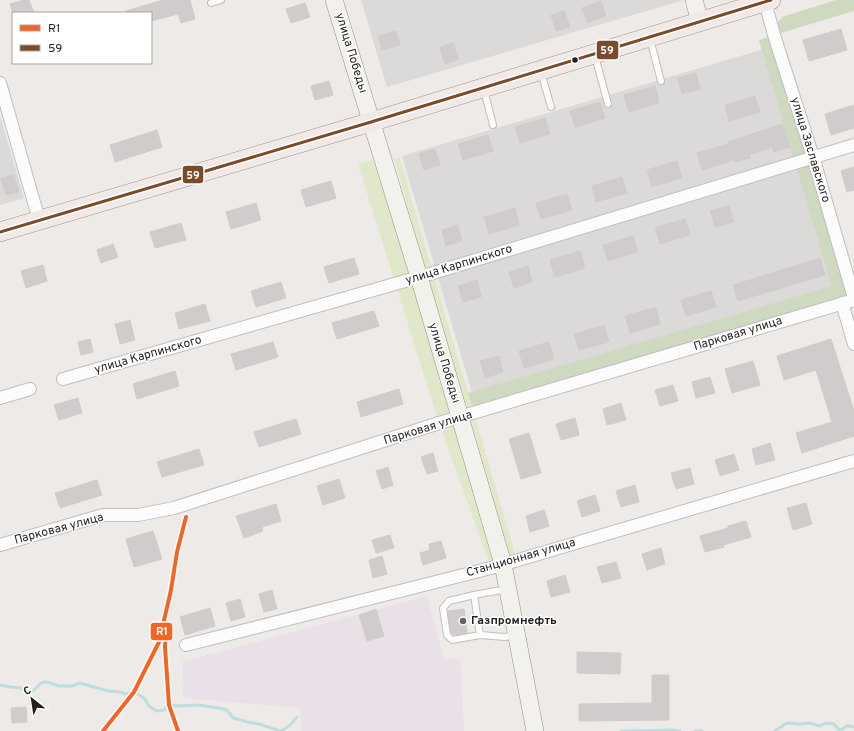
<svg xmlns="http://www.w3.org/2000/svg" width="854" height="731" viewBox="0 0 854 731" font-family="Overpass,sans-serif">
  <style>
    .residential { fill: #dcdad9 }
    .industrial { fill: #eae1e8 }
    .grass { fill: #e1e7c9 }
    .forest { fill: #cfd9bf }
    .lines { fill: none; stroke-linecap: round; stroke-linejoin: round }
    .stream { stroke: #bededd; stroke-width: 3 }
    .building { fill: #d0cccb; stroke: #d0ccca }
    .lane-casing { stroke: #c0bfbe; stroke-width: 8 }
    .street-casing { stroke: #c0bfbe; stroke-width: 14 }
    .secondary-casing { stroke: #969281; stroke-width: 18 }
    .primary-casing { stroke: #a29286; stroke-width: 20 }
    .lane { stroke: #fcfcfc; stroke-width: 6 }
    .street { stroke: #fcfcfc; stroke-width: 12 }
    .secondary { stroke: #f3f1eb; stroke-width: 17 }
    .primary { stroke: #f0e9e5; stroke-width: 19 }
    .bus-1-casing { stroke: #fff; stroke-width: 6 }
    .bus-1 { stroke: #7a4b2a; stroke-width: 3 }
    .rail-1-casing { stroke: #fff; stroke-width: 7 }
    .rail-1 { stroke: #f26522; stroke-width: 4 }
    .bus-dot { fill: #1f1f1f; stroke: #fff; stroke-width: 1.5 }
    .poi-dot { fill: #676665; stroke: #fff; stroke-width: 1.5 }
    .labels { text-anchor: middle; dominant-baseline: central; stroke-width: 3; stroke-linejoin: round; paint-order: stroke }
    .street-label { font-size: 12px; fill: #1f1f1f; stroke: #fff }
    .poi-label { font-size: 12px; font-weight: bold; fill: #1f1f1f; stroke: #fff; text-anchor: start }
    .line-badge { stroke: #fff; stroke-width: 1.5 }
    .badge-label { font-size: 11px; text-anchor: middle; font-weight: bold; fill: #fff }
  </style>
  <rect width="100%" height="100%" fill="#edeae8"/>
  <path class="residential" d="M361,0H684L387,87Z
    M764,49L835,288L473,396L402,156Z
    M0,116L24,198L0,205Z"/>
  <path class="industrial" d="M427,596L444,659H460L464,731H301L300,708L183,698L182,662Z"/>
  <path class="grass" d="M399,156L517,561L509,553L465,400L425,269L395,160Z
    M373,159L406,259L496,566L491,568L439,423L358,164Z"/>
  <path class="forest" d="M836,0H854V11L774,35L778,22L782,17Z
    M769,37L854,300L474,413L468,393L832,286L790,147L759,40Z"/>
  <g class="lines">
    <path class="stream" d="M0,685L10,687L21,688L25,691L29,692L33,691L41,683L46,682L51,683L58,686H72L80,683L108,691L121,692L125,694L134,692L144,698L149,706L157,711L164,710L169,705L179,706L198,705L219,708L227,710L233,718L241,720L247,722L259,724L280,731
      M280,731C288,728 292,724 297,717
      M621,731L673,730L680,731
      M695,731H702
      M775,731L785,724L789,723L800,724L810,723L819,726L826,723L834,724L838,729L841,730L847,726L854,727"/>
  </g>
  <path class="building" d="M24,0H29L34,13H13L10,4Z
    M163,0H190L195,19L181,23L178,14L151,21V13H126V11Z
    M601,1L606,16L588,23L582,8Z
    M305,3L310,17L291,23L286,9Z
    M564,11L570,27L556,31L551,15Z
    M841,29L847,50L809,61L803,40Z
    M396,31L400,45L382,50L378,36Z
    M453,43L459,59L445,64L440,47Z
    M696,73L700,89L682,94L677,78Z
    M329,81L333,95L315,100L311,86Z
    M655,86L659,103L629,112L624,95Z
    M755,96L760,112L729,121L725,105Z
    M600,102L605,118L575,127L570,111Z
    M854,105V128L831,135L825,114Z
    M545,118L550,134L520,143L515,127Z
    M782,124L790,147L774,152L772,147L749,155L750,158L735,162L734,160L702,170L697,153L729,144L728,142Z
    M157,130L162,147L115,162L110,145Z
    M488,135L493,151L463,160L458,144Z
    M435,149L440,165L424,170L419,154Z
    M677,161L682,178L652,187L647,170Z
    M854,167V190L847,192L841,171Z
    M14,175L19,192L6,195L1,178Z
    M622,177L627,193L596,202L592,186Z
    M331,181L336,198L306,207L301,190Z
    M567,194L572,210L541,219L536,203Z
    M256,203L261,220L231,229L226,212Z
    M729,206L734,222L715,227L710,211Z
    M515,208L519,225L489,234L484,217Z
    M685,219L690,235L660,244L655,228Z
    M181,223L186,240L155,248L150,232Z
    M458,225L462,241L446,246L442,230Z
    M633,236L638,252L608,261L603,245Z
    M113,244L118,257L101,263L97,250Z
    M580,251L585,268L555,277L550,260Z
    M354,258L359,274L329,283L324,267Z
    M820,258L825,275L738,301L733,285Z
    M43,265L47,281L26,288L21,271Z
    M528,266L532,282L514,288L509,272Z
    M477,280L481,297L463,302L458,286Z
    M281,282L286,298L256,307L251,291Z
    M711,291L716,307L686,316L681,300Z
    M205,304L210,321L179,329L175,313Z
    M656,307L660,324L630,333L625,316Z
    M374,311L379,326L337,339L332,323Z
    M130,320L135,340L120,344L115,324Z
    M604,325L609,342L579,350L574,334Z
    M90,339L93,352L81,355L78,342Z
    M831,339L854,411V436L802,453L796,433L832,422L816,370L784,380L777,356Z
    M273,342L278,357L236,370L231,354Z
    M549,342L554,359L524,368L519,351Z
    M499,356L503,372L485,378L480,361Z
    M753,361L760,385L732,393L725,369Z
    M175,371L179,386L137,399L133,384Z
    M710,377L715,393L696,398L692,382Z
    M673,385L678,401L660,406L655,390Z
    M399,389L403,404L361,417L357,402Z
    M78,398L82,413L59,420L54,405Z
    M621,403L626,420L607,425L603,409Z
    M575,418L579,435L561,440L556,424Z
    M296,419L301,434L259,447L254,432Z
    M529,433L541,473L521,479L509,439Z
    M770,443L775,460L756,465L752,449Z
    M199,449L204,465L162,477L157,462Z
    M433,453L438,471L427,474L421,457Z
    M734,454L739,470L720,476L715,460Z
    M388,467L393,485L382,489L376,471Z
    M690,468L694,484L676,489L671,473Z
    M339,479L345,498L323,505L317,486Z
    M97,480L102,495L60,508L55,493Z
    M635,485L639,502L621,507L616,491Z
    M595,495L600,511L582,517L577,501Z
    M806,503L812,524L793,530L787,508Z
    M276,504L281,521L262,527L263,531L244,538L236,516Z
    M544,510L549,526L530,532L526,516Z
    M746,521L751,537L723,545L724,547L705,552L700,536L728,528V526Z
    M153,531L162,559L134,567L126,539Z
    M390,535L394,548L376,553L372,540Z
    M441,541L446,558L423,565L420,553L430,550L429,544Z
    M661,548L665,564L647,570L642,554Z
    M382,556L387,574L373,578L369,560Z
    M616,562L621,578L602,583L597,567Z
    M565,575L570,592L551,597L547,581Z
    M272,590L277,609L264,612L259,594Z
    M240,599L245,617L231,621L226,603Z
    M210,608L215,626L185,635L180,617Z
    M376,609L384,636L367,641L359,615Z
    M464,609L467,633L454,635L451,633L448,611Z
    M577,652L621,653L620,674L577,673Z
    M652,675H669V720L579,721V704L652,703Z
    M26,707L27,722L12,723L11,708Z"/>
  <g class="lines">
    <defs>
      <path id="lane" d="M211,3L221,0
        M650,39L661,81
        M595,56L608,104
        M541,72L551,107
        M484,90L493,125
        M507,589L474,595L480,635L505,637L515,635
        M474,595L449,601L443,608L447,635L452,640L480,635"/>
      <path id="street" d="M765,2L774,35L813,157L854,298
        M0,83L39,220
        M842,303L854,344
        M63,379L433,273L854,145
        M0,398L30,389
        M0,545L103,515H138L174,508L439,423L854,300
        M186,645L491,568L854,461"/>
      <path id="secondary" d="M334,0L419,277L503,564L535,731
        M694,0L700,22"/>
      <path id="primary" d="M0,232L371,122L771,0"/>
    </defs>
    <use href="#lane" class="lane-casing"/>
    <use href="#street" class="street-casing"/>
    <use href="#secondary" class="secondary-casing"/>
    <use href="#primary" class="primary-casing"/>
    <use href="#lane" class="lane"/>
    <use href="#street" class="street"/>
    <use href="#secondary" class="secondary"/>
    <use href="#primary" class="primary"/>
    <defs>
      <path id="bus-1" d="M0,232L371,122L771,0"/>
    </defs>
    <use href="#bus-1" class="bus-1-casing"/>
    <use href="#bus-1" class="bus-1"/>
    <defs>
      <path id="rail-1" d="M166,632L165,647L169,705L178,731
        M103,731L134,692L159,642L171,590L177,552L186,517"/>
    </defs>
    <use href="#rail-1" class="rail-1-casing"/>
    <use href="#rail-1" class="rail-1"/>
  </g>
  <circle class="bus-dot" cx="575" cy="60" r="3.5"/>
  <circle class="poi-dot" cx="463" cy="621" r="4"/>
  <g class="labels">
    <g class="street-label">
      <text transform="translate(351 53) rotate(73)">улица Победы</text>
      <text transform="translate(810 150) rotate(73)">улица Заславского</text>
      <text transform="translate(459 265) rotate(-17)">улица Карпинского</text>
      <text transform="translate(738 334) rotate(-17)">Парковая улица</text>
      <text transform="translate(148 355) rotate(-16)">улица Карпинского</text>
      <text transform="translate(444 363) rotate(73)">улица Победы</text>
      <text transform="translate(428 428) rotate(-17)">Парковая улица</text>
      <text transform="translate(59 529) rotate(-15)">Парковая улица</text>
      <text transform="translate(521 558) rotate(-16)">Станционная улица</text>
    </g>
    <g class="poi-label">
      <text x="471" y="621">Газпромнефть</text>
    </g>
  </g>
  <g class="line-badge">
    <rect x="596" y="40" width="23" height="20" rx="4" fill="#7a4b2a"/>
    <rect x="182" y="165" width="22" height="19" rx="4" fill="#7a4b2a"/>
    <rect x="150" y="622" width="23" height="19" rx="4" fill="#f26522"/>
  </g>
  <g class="badge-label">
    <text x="607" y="54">59</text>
    <text x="193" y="179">59</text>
    <text x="162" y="635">R1</text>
  </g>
  <rect x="12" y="12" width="140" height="52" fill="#ffffff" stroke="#a5a5a5"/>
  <rect x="20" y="25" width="20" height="6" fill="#f26522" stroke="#a5a5a5"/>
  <text x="48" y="32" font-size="12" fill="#1f1f1f">R1</text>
  <rect x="20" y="45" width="20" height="6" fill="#7a4b2a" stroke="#a5a5a5"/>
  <text x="48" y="52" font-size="12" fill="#1f1f1f">59</text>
  <g transform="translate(32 699) rotate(330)" stroke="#ffffff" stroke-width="3" paint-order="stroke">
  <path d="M0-3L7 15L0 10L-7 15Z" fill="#1f1f1f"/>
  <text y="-6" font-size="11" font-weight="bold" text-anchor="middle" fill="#1f1f1f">С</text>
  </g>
</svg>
